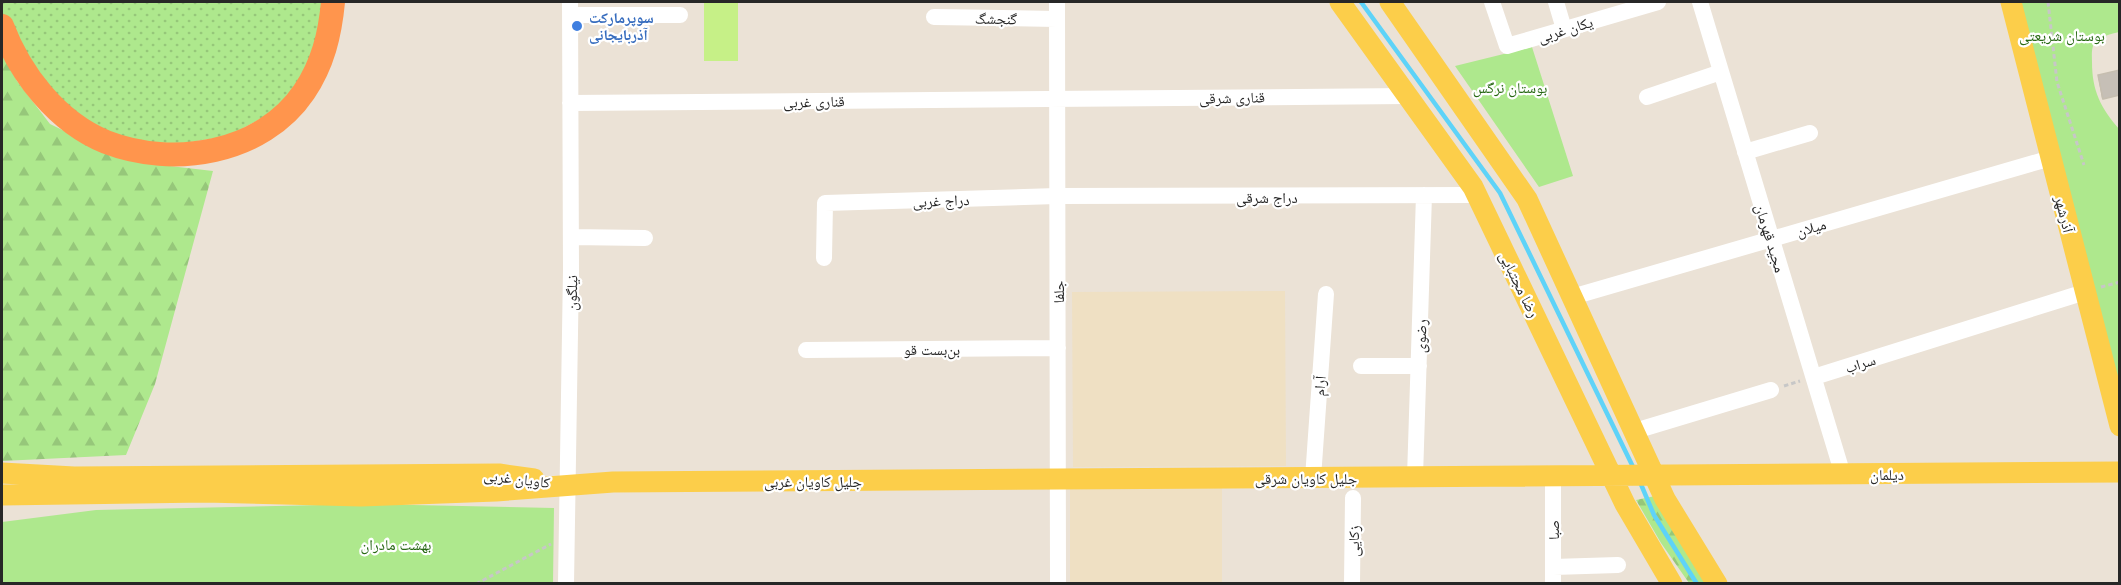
<svg xmlns="http://www.w3.org/2000/svg" width="2121" height="585" viewBox="0 0 2121 585" font-family="'Noto Sans','Noto Naskh Arabic',sans-serif">
  <style>
    .education { fill: #efe0c3 }
    .grass { fill: url(#grass-dots) }
    .forest { fill: url(#forest-firs) }
    .park { fill: #aee88d }
    .pitch { fill: #c6f087 }
    .shadow { fill: #0003 }
    .lines { fill: none; stroke-linecap: round; stroke-linejoin: round }
    .stream { stroke: #5ed3f8; stroke-width: 4.5 }
    .building { fill: #c6bfb6; stroke: #c6beb0; stroke-width: 1.5 }
    .path { stroke: #c7c7c7; stroke-width: 3; stroke-dasharray: 4.5 3; stroke-linecap: butt }
    .minor { stroke: #fff; stroke-width: 16 }
    .major { stroke: #fcce4a; stroke-width: 21 }
    .highway { stroke: #ff954d; stroke-width: 24 }
    .shop-dot { fill: #3f7fe0; stroke: #fff; stroke-width: 2 }
    .labels { text-anchor: middle; dominant-baseline: central; stroke-width: 4.5; stroke-linejoin: round; paint-order: stroke }
    .shop-label { font-size: 15px; font-weight: bold; fill: #366cbe; stroke: #fff; text-anchor: start }
    .street-label { font-size: 15px; fill: #272727; stroke: #fff }
    .park-label { font-size: 15px; fill: #276813; stroke: #fff }
  </style>
  <defs>
    <pattern id="grass-dots" width="8" height="8" patternUnits="userSpaceOnUse" patternTransform="scale(1.5)"><rect width="8" height="8" fill="#aee88d"/><path d="M2 2h.1M6 6h.1" fill="none" stroke="#96c77a" stroke-width="1.8" stroke-linecap="round"/></pattern>
    <pattern id="forest-firs" width="22" height="20" patternUnits="userSpaceOnUse" patternTransform="scale(1.5)"><rect width="22" height="20" fill="#aee88d"/><path d="M5 1l3.5 6h-7zM16 11l3.5 6h-7z" fill="#96c77a"/></pattern>
  </defs>
  <rect width="100%" height="100%" fill="#ebe2d6"/>
  <path class="education" d="M1285,291L1286,466L1073,467L1072,292Z
    M1222,487V583H1070V488Z"/>
  <path class="grass" d="M2,2H327L313,63L279,109L228,136L166,146L93,130L57,100L3,16Z"/>
  <path class="forest" d="M2,51L17,81L50,124L110,153L144,163L213,171L155,384L126,455L2,461Z
    M1655,496L1707,583H1689L1661,543L1636,500Z"/>
  <path class="park" d="M2018,2H2119V32C2112,34 2099,36 2094,44C2091,49 2092,57 2092,62C2092,91 2101,108 2119,129V402Z
    M1532,47L1573,176L1539,187L1455,66Z
    M365,504L554,508L553,583L2,584V522L96,510Z"/>
  <path class="pitch" d="M704,2H738V61H704Z"/>
  <path class="shadow" d="M2098,76L2120,95L2102,99Z"/>
  <g class="lines">
    <path class="stream" d="M1361,2L1500,193L1634,469
      M1640,482L1654,515L1697,584"/>
  </g>
  <path class="building" d="M2120,70V95L2103,99L2098,75Z"/>
  <g class="lines">
    <path class="path" d="M2048,2L2057,82L2084,165
      M2101,287L2120,282
      M1784,386L1800,381
      M476,584L551,544"/>
    <path class="minor" d="M1057,2L1058,584
      M1492,2L1507,46L1658,2
      M1556,2L1564,29
      M1700,2L1843,475
      M570,15H680
      M934,17L1057,19
      M1647,97L1721,72
      M570,103L1407,96
      M1745,152L1810,133
      M571,237L645,238
      M824,258L825,203L1057,196L1476,195
      M1572,297L2051,158
      M806,350L1058,348
      M1361,366H1419
      M1814,377L2085,292
      M1635,431L1771,390
      M1415,477L1424,195
      M1313,478L1326,294
      M1553,567L1618,565
      M566,584L571,270L570,2
      M1352,584L1353,498
      M1553,584V476"/>
    <path class="major" d="M1340,2L1473,187L1625,504L1672,584
      M1390,2L1527,199L1665,499L1717,584
      M2011,2L2120,426
      M2,473L74,477L499,474L534,479
      M2,495L205,492L361,496L496,491L613,482L2120,472"/>
    <path class="highway" d="M2,26C20,74 57,122 106,142C173,168 262,154 304,92C323,64 330,34 333,2"/>
  </g>
  <circle class="shop-dot" cx="577" cy="26" r="6"/>
  <g class="labels">
    <g class="shop-label">
      <text x="589" y="17">سوپرمارکت<tspan x="589" dy="17">آذربایجانی</tspan></text>
    </g>
    <g class="street-label">
      <text transform="translate(996 18) rotate(1)">گنجشگ</text>
      <text transform="translate(1565 29) rotate(-17)">یکان غربی</text>
      <text transform="translate(1232 97) rotate(-1)">قناری شرقی</text>
      <text transform="translate(814 101) rotate(-1)">قناری غربی</text>
      <text x="1267" y="197">دراج شرقی</text>
      <text transform="translate(941 200) rotate(-2)">دراج غربی</text>
      <text transform="translate(2065 214) rotate(76)">آذرشهر</text>
      <text transform="translate(1811 227) rotate(-16)">میلان</text>
      <text transform="translate(1771 238) rotate(73)">مجید قهرمان</text>
      <text transform="translate(1520 284) rotate(64)">رضا مجتبایی</text>
      <text transform="translate(1058 292) rotate(-90)">جلفا</text>
      <text transform="translate(571 293) rotate(-89)">نیلگون</text>
      <text transform="translate(1420 336) rotate(-88)">رضوی</text>
      <text x="932" y="349">بن‌بست قو</text>
      <text transform="translate(1860 363) rotate(-17)">سراب</text>
      <text transform="translate(1319 386) rotate(-86)">آرام</text>
      <text x="1887" y="474">دیلمان</text>
      <text transform="translate(517 478) rotate(7)">کاویان غربی</text>
      <text x="1306" y="478">جلیل کاویان شرقی</text>
      <text x="813" y="481">جلیل کاویان غربی</text>
      <text transform="translate(1553 530) rotate(-90)">صبا</text>
      <text transform="translate(1353 541) rotate(-89)">زکایی</text>
    </g>
    <g class="park-label">
      <text x="2062" y="35">بوستان شریعتی</text>
      <text x="1510" y="87">بوستان نرگس</text>
      <text x="396" y="544">بهشت مادران</text>
    </g>
  </g>
  <rect width="2121" height="585" fill="none" stroke="#272727" stroke-width="6"/>
</svg>
